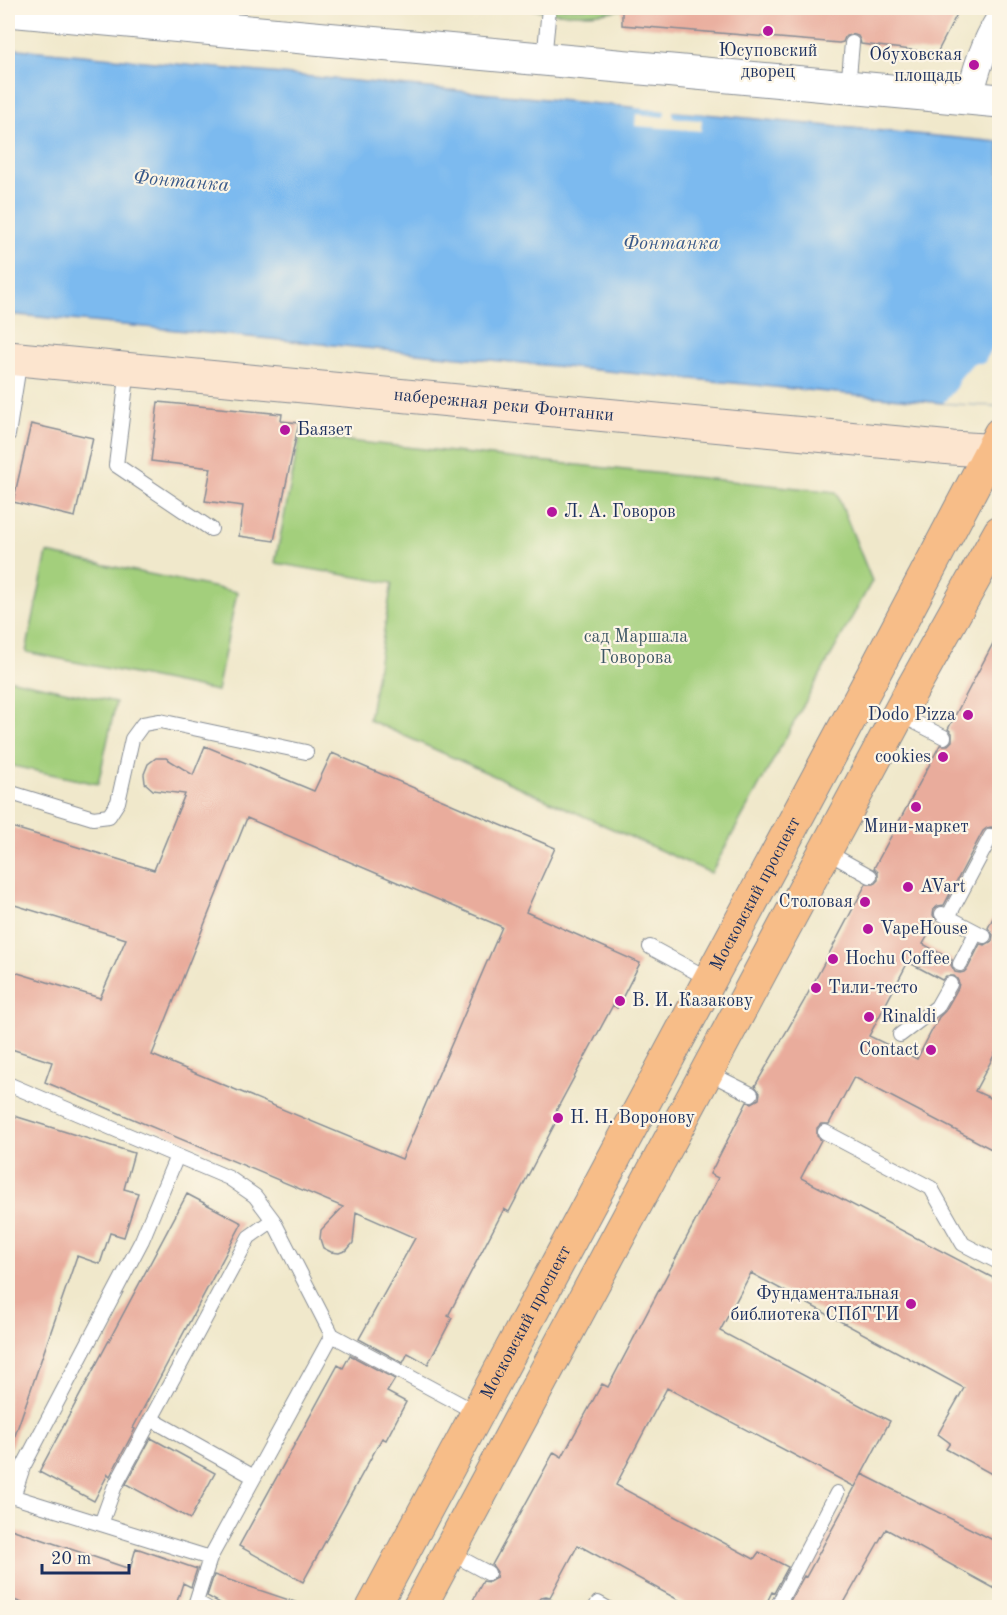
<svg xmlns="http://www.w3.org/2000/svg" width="1007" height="1615" viewBox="0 0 1007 1615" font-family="'Old Standard TT',serif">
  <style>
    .green { fill: #a3cf7b; stroke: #5f7f6c; stroke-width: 1.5 }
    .water { fill: #7cbaef; stroke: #4c74a6; stroke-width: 1.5 }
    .pier { fill: #f0e8cb }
    .building { fill: #e9ac9c; fill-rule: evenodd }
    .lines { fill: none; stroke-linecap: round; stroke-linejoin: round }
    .service-casing { stroke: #868c94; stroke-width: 16 }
    .minor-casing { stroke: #868c94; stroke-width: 29 }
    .tertiary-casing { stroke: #868c94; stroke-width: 35 }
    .secondary-casing { stroke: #868c94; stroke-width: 35 }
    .primary-casing { stroke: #868c94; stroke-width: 35 }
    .service { stroke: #fff; stroke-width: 14 }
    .minor { stroke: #fff; stroke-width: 27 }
    .tertiary { stroke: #fff; stroke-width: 33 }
    .secondary { stroke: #fce5cf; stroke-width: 33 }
    .primary { stroke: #f7bd88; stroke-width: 33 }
    .poi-dot { fill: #b5179e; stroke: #fcf5e5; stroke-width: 2 }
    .labels { text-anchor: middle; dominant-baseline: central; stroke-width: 4.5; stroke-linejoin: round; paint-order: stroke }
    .poi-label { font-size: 18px; fill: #1b2f5e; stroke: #fcf5e5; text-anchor: start }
    .street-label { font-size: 18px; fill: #1b2f5e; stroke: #fcf5e5 }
    .park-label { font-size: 18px; fill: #3d5765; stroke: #fcf5e5 }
    .water-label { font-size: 20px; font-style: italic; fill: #38598a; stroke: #fcf5e5 }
  </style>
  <rect width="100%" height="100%" fill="#fcf5e5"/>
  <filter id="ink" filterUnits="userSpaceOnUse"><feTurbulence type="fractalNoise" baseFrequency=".0167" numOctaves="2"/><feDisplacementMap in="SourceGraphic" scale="12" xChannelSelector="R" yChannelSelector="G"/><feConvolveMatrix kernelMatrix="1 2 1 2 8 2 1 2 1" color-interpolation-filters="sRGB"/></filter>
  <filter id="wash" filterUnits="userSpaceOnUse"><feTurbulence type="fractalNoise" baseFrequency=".008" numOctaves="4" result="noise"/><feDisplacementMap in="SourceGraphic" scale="24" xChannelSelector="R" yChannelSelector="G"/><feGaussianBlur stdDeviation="1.35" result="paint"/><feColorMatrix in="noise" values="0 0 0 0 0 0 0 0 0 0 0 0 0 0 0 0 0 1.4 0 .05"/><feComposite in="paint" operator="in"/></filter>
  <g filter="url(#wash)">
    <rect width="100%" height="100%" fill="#f0e8cb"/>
    <path class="green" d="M526,8H627C594,17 559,15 526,8Z
      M300,436L836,492L872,581L711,873L369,720L392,583L275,563Z
      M47,553L237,592L217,691L26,652Z
      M8,679L116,702L98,784L8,765Z"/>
    <path class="water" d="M8,48L999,142V406L943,403L8,314Z"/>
    <path class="pier" d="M635,105L707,111V114L673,111V118L702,120L701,131L635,126L636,114L664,117L665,111L635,108Z
      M999,336V406L943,403L954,391L960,378L973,363H984Z"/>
    <g id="blocks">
      <path class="building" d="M622,8H960L937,53L861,44L860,40L858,36L852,34L845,37L843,42L839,43L622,25Z
        M158,402L282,414L281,421L299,423L274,541L239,536L243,506L205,501L211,468L151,461Z
        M31,424L93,438L75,517L13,502Z
        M999,632V834L996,828L991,827L987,828L983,831L944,905L938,906L934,909L933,915L936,921L923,944L952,960L951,965L955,972L960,973L964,972L968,968L980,944L985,945L992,941L993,935L988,928L999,906V1046L975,1091L999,1102V1153L854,1077L829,1124H821L817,1128V1136L821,1140L801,1178L999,1281V1478L946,1449L950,1443L938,1434L964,1388L751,1273L720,1331L890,1421L855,1487L667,1388L616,1485L754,1559L759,1552L788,1567L774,1593L772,1592L764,1608H693L578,1545L550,1597L546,1596L541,1597L538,1601V1608H469L483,1581L489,1582L496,1578L497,1572L492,1565L554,1452L562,1457L602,1384L608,1387L718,1178L710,1174L747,1102L752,1103L759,1099L760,1093L755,1086L804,1001L866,884H874L878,880V872L874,868L940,745H948L952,741V733L948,729ZM908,962L942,980L946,976H954L957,979L959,983L958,988L945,1011L939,1017L917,1059L869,1036Z
        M205,746L314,791L332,753L555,848L526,912L640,963L617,1008L613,1005L556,1111L560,1114L509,1212L504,1209L448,1316L452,1318L428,1364L408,1353L403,1363L359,1339L415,1238L356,1212L353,1243L347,1250L339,1253L331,1252L323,1248L320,1239L321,1230L343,1207L45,1082L52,1062L8,1048V970L100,998L126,939L8,903V826L154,870L185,794L153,790L145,783L144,774L148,764L156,758H166L193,775ZM247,818L502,927L402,1159L152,1055Z
        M8,1114L134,1153L124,1189L138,1193L124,1237L110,1233L100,1264L77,1256L11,1447L8,1446Z
        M187,1194L242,1223L133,1428L135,1429L110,1476L108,1474L94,1501L39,1472Z
        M350,1355L395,1379L387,1392L406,1402L386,1440L382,1438L303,1582L239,1546L338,1365L343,1368Z
        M151,1438L215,1473L190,1519L126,1484Z
        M862,1474L999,1543V1591L886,1529L841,1608H803L790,1601L804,1576L806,1577Z
        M8,1528L130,1569L136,1548L197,1569L191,1587L183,1583L175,1608H36L8,1598Z
        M214,1575L298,1603V1608H229L207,1596Z"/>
    </g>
  </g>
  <g filter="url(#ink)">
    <use href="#blocks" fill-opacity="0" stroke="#868c94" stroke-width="1.5"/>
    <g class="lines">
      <defs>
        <path id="service" d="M544,60L549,8
          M848,88L852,43
          M128,369L116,465L211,529
          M8,435L20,359
          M899,714L944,737
          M8,792L93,818L109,816L118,802L132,739L143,724L160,721L306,752
          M825,851L870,876
          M942,914L984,936
          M948,917L991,836
          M650,947L709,979
          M960,964L976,933
          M900,1035L937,1007L950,984
          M707,1072L751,1094
          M8,1084L229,1178L255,1196L273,1220L332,1335L477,1413
          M825,1132L931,1188L963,1244L1000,1263
          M151,1419L254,1477
          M8,1495L210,1558L332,1335
          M13,1497L23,1467L142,1240L177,1156
          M101,1524L114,1488L249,1237L273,1220
          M449,1552L488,1573
          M546,1605L551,1608
          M207,1608L196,1602L210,1558
          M595,1608L598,1603L607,1608
          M779,1608L778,1605L837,1493"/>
        <path id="minor" d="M969,99C976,70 984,44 1000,18"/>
        <path id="tertiary" d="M8,10L1000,101"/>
        <g id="secondary">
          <path id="s1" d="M8,358L952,448L1000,451"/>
        </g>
        <g id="primary">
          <path id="s2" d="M373,1608L874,673L1000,434"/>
          <path d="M419,1608L910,693L1000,532"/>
        </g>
      </defs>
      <use href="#service" class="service-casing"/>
      <use href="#minor" class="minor-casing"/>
      <use href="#tertiary" class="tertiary-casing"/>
      <use href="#secondary" class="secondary-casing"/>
      <use href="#primary" class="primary-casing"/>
      <use href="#service" class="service"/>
      <use href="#minor" class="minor"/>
      <use href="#tertiary" class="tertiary"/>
      <use href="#secondary" class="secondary"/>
      <use href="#primary" class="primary"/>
    </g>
  </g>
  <g class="poi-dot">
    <circle cx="768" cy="31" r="6"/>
    <circle cx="974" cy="65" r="6"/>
    <circle cx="285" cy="430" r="6"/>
    <circle cx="552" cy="512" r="6"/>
    <circle cx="968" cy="715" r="6"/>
    <circle cx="943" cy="757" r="6"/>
    <circle cx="916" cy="807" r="6"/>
    <circle cx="908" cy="887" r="6"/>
    <circle cx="865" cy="902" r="6"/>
    <circle cx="868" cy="929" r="6"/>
    <circle cx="833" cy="959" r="6"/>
    <circle cx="816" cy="988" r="6"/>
    <circle cx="620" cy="1001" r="6"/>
    <circle cx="869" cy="1017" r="6"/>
    <circle cx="931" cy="1050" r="6"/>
    <circle cx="558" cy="1118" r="6"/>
    <circle cx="911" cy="1304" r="6"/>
  </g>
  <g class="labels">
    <g class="poi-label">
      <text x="768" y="51" text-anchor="middle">Юсуповский<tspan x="768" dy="21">дворец</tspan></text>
      <text x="962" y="55" text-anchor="end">Обуховская<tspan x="962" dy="21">площадь</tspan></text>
      <text x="297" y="430">Баязет</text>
      <text x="564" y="512">Л. А. Говоров</text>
      <text x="956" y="715" text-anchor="end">Dodo Pizza</text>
      <text x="931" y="757" text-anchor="end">cookies</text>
      <text x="916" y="827" text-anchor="middle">Мини-маркет</text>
      <text x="920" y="887">AVart</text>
      <text x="853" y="902" text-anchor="end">Столовая</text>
      <text x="880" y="929">VapeHouse</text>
      <text x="845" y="959">Hochu Coffee</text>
      <text x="828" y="988">Тили-тесто</text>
      <text x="632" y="1001">В. И. Казакову</text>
      <text x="881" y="1017">Rinaldi</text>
      <text x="919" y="1050" text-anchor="end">Contact</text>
      <text x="570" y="1118">Н. Н. Воронову</text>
      <text x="899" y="1294" text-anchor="end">Фундаментальная<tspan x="899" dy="21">библиотека СПбГТИ</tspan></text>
    </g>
    <g class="street-label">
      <text stroke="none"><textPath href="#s1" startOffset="498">набережная реки Фонтанки</textPath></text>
      <text stroke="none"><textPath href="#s2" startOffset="810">Московский проспект</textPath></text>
      <text stroke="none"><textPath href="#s2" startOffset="324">Московский проспект</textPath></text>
    </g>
    <g class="park-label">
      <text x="636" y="637">сад Маршала<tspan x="636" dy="21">Говорова</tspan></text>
    </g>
    <g class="water-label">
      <text transform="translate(181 182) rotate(5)">Фонтанка</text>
      <text x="671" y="244">Фонтанка</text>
    </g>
  </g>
  <rect width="1007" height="1615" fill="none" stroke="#fcf5e5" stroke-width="30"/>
  <path d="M42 1564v9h87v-9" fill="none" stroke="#1b2f5e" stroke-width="3"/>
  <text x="51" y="1564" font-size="18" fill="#1b2f5e" stroke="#fcf5e5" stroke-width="4.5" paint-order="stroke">20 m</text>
</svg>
